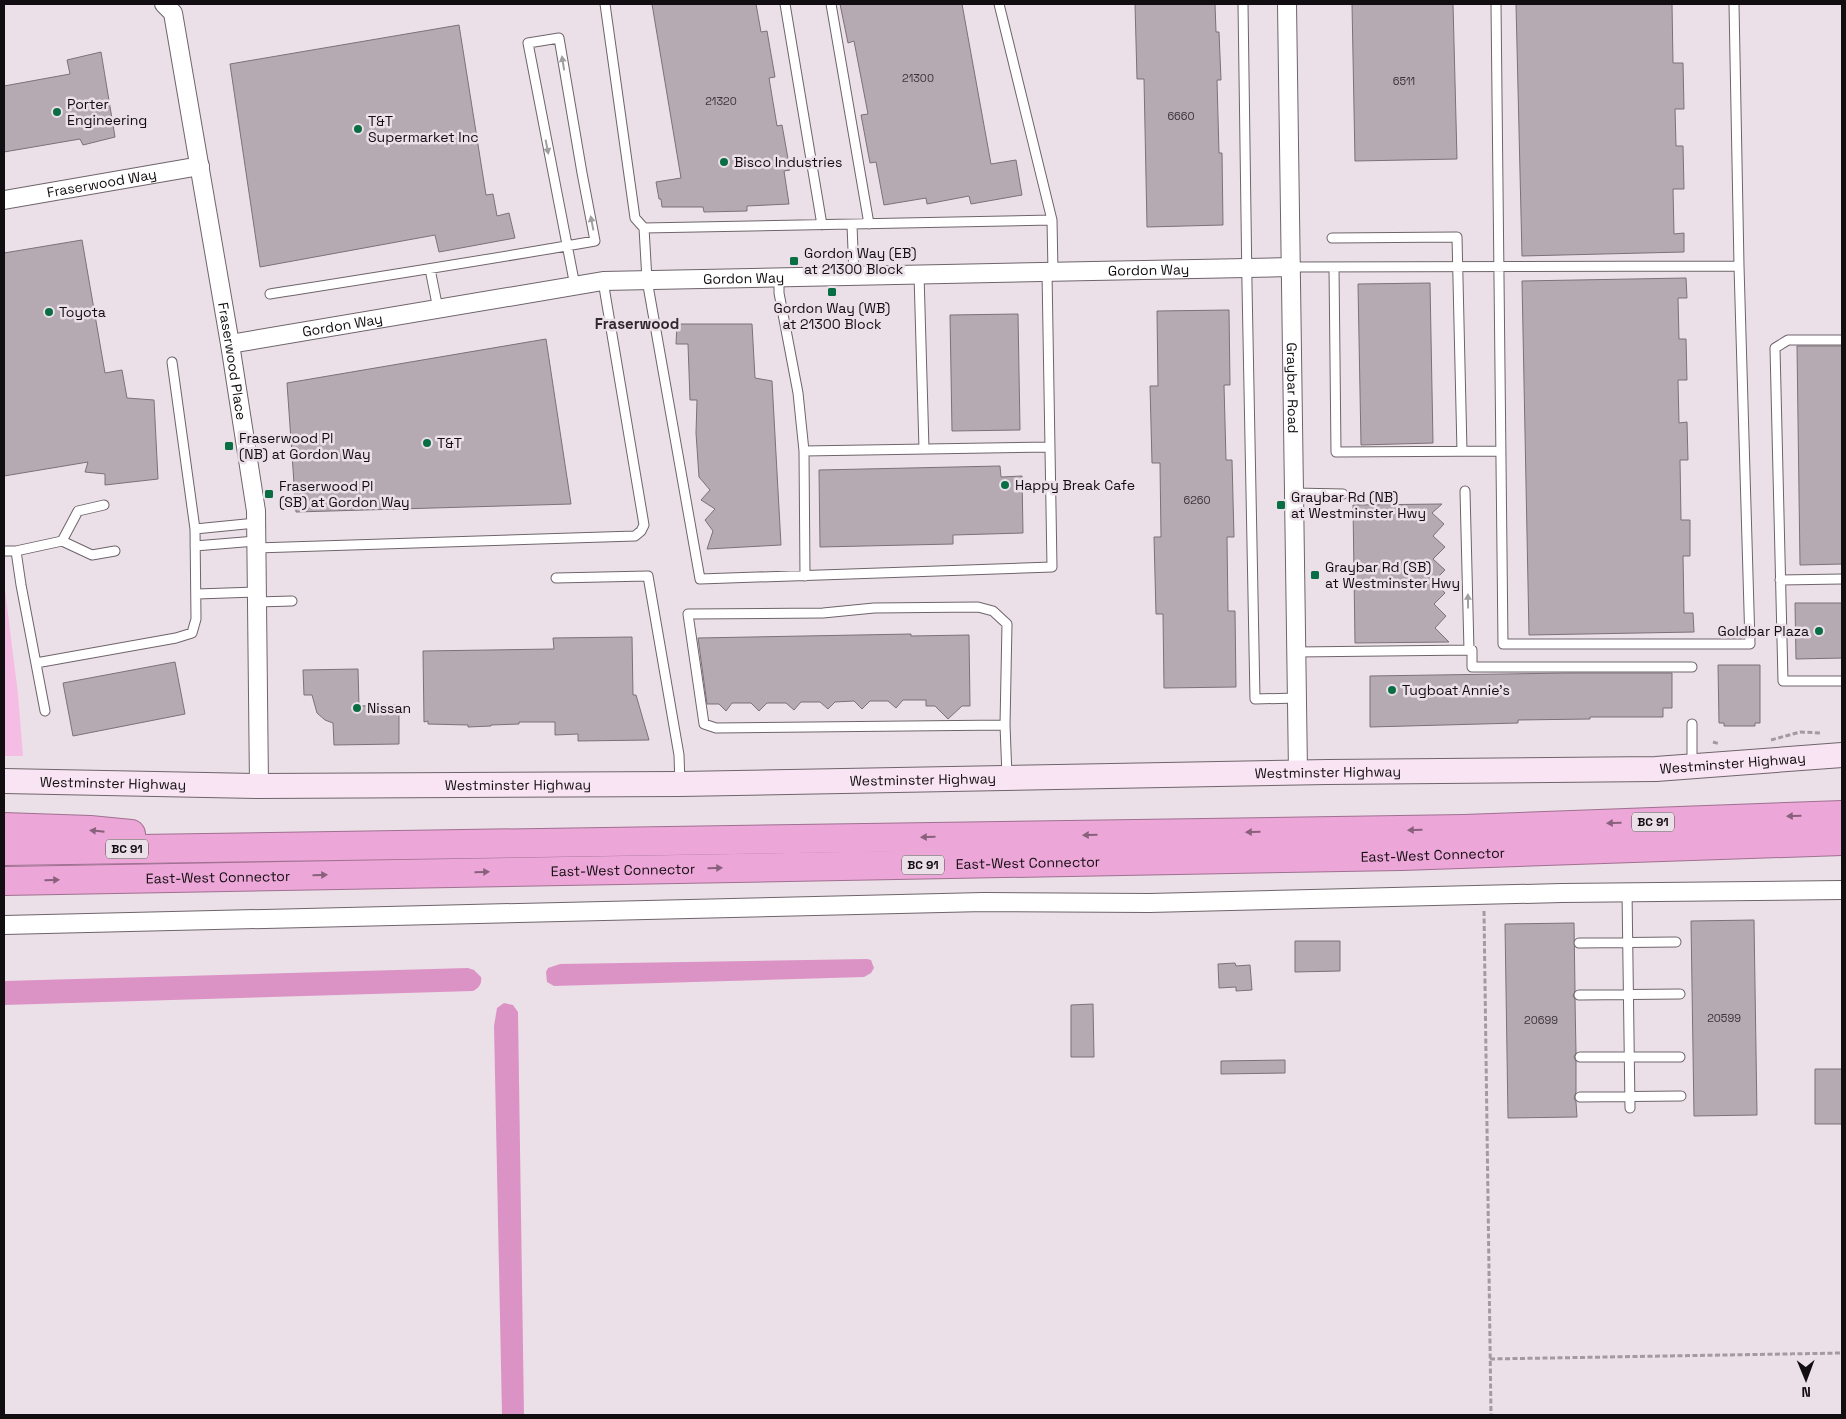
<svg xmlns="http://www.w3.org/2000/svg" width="1846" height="1419" viewBox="0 0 1846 1419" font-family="'Space Grotesk',sans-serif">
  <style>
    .green { fill: #f5bde3 }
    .water { fill: #db93c6 }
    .building { fill: #b5aab1; stroke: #7b7177 }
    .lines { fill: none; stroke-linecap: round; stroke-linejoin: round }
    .lane-casing { stroke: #6e646a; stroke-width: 11 }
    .street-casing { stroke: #6e646a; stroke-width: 20 }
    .secondary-casing { stroke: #6e646a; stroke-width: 26 }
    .highway-casing { stroke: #9f7091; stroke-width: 30 }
    .path { stroke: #a399a0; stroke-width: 3; stroke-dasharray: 5 2.5; stroke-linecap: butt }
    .lane { stroke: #fff; stroke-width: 9 }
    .street { stroke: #fff; stroke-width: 18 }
    .secondary { stroke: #f9e4f3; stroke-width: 24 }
    .highway { stroke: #eca6d7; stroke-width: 28 }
    .oneway { fill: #a09e9f }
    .oneway2 { fill: #89617d }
    .poi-dot { fill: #0a6e44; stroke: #ece0e8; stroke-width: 2 }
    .labels { text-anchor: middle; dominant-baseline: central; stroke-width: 5; stroke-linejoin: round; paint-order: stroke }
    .number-label { font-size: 11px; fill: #3a3438 }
    .shield { fill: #ece0e8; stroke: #534c51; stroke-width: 1 }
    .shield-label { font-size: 12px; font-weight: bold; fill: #110d10 }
    .poi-label { font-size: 14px; fill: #110d10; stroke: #ece0e8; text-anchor: start }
    .street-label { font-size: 14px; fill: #110d10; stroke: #ece0e8 }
    .neighbourhood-label { font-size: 15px; font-weight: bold; fill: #31292e; stroke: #ece0e8 }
  </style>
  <rect width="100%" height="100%" fill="#ece0e8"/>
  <path class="green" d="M4,582L18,694L23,756H4Z"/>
  <path class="water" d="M867,959L871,960L874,968L871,973L864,977L554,986L547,982L546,972L548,968L560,964Z
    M468,968L474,970L481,977C482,984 479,988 473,991L4,1005V981Z
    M504,1003L513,1005L518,1012L524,1415H502L494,1026L497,1008Z"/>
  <path class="building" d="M652,4H756L761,32L767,31L775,77L769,78L777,126L782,125L790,170L784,171L789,204L747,206V211L704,212L703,207H662L661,199H659L656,182L681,178Z
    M840,4H962L991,164L1016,160L1022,195L971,204L969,196L927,204L926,198L884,205L876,162L870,163L861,115L868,114L854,41L848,43Z
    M1135,4H1215L1216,32H1219L1221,80H1217L1219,153H1222L1223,225L1147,227L1144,79H1137Z
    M1352,4H1453L1457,159L1355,161Z
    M1516,4H1672L1673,63H1683L1684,109H1675L1676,146H1683L1684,189H1673L1674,234L1684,233V252L1522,256Z
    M459,25L486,195L493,194L497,216L509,213L515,238L439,252L435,235L260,267L230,64Z
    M101,52L115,137L83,145L80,139L4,152V86L70,74L67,60Z
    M82,240L105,373L122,370L127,398L154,400L158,479L105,485V474L85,472L88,462L4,476V253Z
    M1686,278L1687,298H1678L1679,339H1686L1687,380H1678L1679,423L1687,422L1688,460H1680L1681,520H1690V556H1683L1684,613H1693L1694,632L1529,635L1522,281Z
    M1430,283L1433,443L1361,445L1358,284Z
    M1229,310L1230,385H1224L1226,460H1232L1234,537H1227L1228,611H1235L1236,687L1164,688L1163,614H1156L1154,537H1161L1160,463H1152L1150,386H1158L1157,311Z
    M1018,314L1020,430L952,431L950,315Z
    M677,324H752L755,378L772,381L781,545L707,549L713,531L705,520L715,509L701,500L710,490L699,477L696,433L697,400H690L688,344H676Z
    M546,339L571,504L296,512L287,383Z
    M1797,346H1842V564L1800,565Z
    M1000,466L1001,477L1022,476L1023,533L953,535V544L820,547L819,470Z
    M1442,504L1432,513L1444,524L1433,536L1445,547L1433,559L1445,570L1434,581L1445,593L1434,604L1446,616L1435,628L1449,642L1355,643L1353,505Z
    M1795,603H1842V658L1796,659Z
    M911,634V636L969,635L970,706H962L948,719L935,706H926V700H903L896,708L888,701H870L862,709L854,701L835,702L828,709L820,702H801L794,710L786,703H767L759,711L751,703H732L726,711L719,704H707L698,638Z
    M632,637L633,695H636L649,740L578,741V734L555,735V722H519V724L491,725V726L468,727V725L428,724V721L424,722L423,651L554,649L553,638Z
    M175,662L185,714L73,736L63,683Z
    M1718,665H1760V723H1755V726H1724V723H1719Z
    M358,669L359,706L399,705V744L334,745L333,723L325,720L317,713L312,695H304L303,670Z
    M1569,673H1672V708H1663V717H1590V719L1518,720V723L1370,727V676Z
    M1754,920L1757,1115L1694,1116L1691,921Z
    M1574,923L1575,991L1573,996L1575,999L1576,1053L1574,1057L1576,1061V1092L1574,1098L1576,1102L1577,1117L1508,1118L1505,924Z
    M1295,941H1340V971L1295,972Z
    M1235,963L1236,966L1250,965L1252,990L1236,991V987L1219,988L1218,964Z
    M1093,1004L1094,1057H1071V1005Z
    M1285,1060V1073L1221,1074V1061Z
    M1815,1069H1842V1124H1815Z"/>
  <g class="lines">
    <defs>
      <path id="lane" d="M605,4L635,218L644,228L647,280L700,579L1052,567L1047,272
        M785,4L822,225
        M831,4L869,224
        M999,4L1052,220L1053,272
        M1243,4L1247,285L1255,699L1297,698
        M1734,4L1739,266
        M852,225L854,275
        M644,228L1052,220
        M1332,238L1457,237L1462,451
        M1292,267C1441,266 1590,266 1739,266L1750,644H1503L1496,4
        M1334,267L1336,452L1501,451
        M430,269L438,309
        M919,274L924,449
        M779,277V293L798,393L804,451L805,576
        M270,294C378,277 487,260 595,241L582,173L559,38L528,43L575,286
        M1842,340H1788L1775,348L1783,681H1842
        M804,451L1050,447
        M1465,491L1469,650
        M1294,493L1343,494
        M104,505L78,511L62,541L92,555L115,551
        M195,529L256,523
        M195,546L256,541
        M256,548L635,536L641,531L644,525L603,281
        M4,551H16L62,541
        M16,551L21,585L45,711
        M556,578L648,576L679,755L680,784
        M1780,580L1842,579
        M197,594L257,592
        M257,602L292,601
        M1296,652L1472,650V667H1692
        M36,663L176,638L192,633L196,619L195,529L172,362
        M1005,725L716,728L704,724L688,614L823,613L874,608L978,607L993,611L1007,624L1005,725L1007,776
        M1692,766V724
        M1627,892L1630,1108
        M1579,943L1676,942
        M1579,995L1680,994
        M1580,1057H1680
        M1580,1097L1681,1096"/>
      <g id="street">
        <path id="s1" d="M164,4L173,13L230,344L256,511L259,786"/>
        <path id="s2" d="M1287,4L1298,772"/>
        <path id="s3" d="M4,200L200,166"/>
        <path id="s4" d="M230,344L603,281L1292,267"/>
        <path d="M4,925L984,902L1149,903L1562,893L1842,890"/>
      </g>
      <g id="secondary">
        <path id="s5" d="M4,781L259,786L680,784L1328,772L1656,769L1842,755"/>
      </g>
      <g id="highway">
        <path d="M4,827L90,830L131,834"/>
        <path d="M4,851L1464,829L1842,815"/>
        <path id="s6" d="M4,881L1402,856L1842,841"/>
      </g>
    </defs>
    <use href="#lane" class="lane-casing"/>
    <use href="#street" class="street-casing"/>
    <use href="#secondary" class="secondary-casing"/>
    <use href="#highway" class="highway-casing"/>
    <path class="path" d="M1771,740L1800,732L1822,733
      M1713,742L1720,744
      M1484,911L1491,1415
      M1490,1359L1842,1353"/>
    <use href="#lane" class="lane"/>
    <use href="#street" class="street"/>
    <use href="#secondary" class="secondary"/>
    <use href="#highway" class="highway"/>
  </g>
  <defs><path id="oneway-solid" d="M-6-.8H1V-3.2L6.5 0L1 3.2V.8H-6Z" transform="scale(1.25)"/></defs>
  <g class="oneway">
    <use href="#oneway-solid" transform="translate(563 63) rotate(-99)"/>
    <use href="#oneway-solid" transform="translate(547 147) rotate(79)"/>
    <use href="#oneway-solid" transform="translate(592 223) rotate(-101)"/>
    <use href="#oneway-solid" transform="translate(1468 601) rotate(-91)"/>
  </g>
  <g class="oneway2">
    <use href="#oneway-solid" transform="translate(1794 816) rotate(178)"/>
    <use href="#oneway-solid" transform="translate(1614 823) rotate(178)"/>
    <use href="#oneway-solid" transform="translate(1415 830) rotate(179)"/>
    <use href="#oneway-solid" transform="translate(97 831) rotate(-174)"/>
    <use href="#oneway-solid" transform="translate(1253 832) rotate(179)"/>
    <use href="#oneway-solid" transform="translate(1090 835) rotate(179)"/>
    <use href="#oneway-solid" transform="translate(928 837) rotate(179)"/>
    <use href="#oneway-solid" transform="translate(715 868) rotate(-1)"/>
    <use href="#oneway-solid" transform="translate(482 872) rotate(-1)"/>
    <use href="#oneway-solid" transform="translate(320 875) rotate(-1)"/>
    <use href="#oneway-solid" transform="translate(52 880) rotate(-1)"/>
  </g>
  <g class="poi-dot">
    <circle cx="57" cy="112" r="5"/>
    <circle cx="358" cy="129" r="5"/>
    <circle cx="724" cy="162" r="5"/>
    <rect x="789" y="256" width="10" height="10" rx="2.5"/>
    <rect x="827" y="287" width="10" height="10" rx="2.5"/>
    <circle cx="49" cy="312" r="5"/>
    <circle cx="427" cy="443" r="5"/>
    <rect x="224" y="441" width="10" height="10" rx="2.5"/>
    <circle cx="1005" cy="485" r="5"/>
    <rect x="264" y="489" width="10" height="10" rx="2.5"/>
    <rect x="1276" y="500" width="10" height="10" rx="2.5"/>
    <rect x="1310" y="570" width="10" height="10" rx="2.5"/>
    <circle cx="1819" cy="631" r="5"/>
    <circle cx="1392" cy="690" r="5"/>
    <circle cx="357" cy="708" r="5"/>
  </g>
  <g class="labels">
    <g class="number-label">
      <text x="918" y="78">21300</text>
      <text x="1404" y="81">6511</text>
      <text x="721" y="101">21320</text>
      <text x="1181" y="116">6660</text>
      <text x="1197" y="500">6260</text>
      <text x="1724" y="1018">20599</text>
      <text x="1541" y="1020">20699</text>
    </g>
    <g class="shield">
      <rect x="1632" y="812.5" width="42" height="19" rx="4"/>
      <rect x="106" y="839.5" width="42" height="19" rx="4"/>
      <rect x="902" y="855.5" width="42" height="19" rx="4"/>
    </g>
    <g class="shield-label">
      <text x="1653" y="822">BC 91</text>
      <text x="127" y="849">BC 91</text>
      <text x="923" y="865">BC 91</text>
    </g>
    <g class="poi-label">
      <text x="67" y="104">Porter<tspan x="67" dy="16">Engineering</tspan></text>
      <text x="368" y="121">T&amp;T<tspan x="368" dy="16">Supermarket Inc</tspan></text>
      <text x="734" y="162">Bisco Industries</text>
      <text x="804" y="253">Gordon Way (EB)<tspan x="804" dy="16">at 21300 Block</tspan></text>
      <text x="832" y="308" text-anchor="middle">Gordon Way (WB)<tspan x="832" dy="16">at 21300 Block</tspan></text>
      <text x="59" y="312">Toyota</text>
      <text x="239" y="438">Fraserwood Pl<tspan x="239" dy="16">(NB) at Gordon Way</tspan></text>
      <text x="437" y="443">T&amp;T</text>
      <text x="1015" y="485">Happy Break Cafe</text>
      <text x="279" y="486">Fraserwood Pl<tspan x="279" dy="16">(SB) at Gordon Way</tspan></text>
      <text x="1291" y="497">Graybar Rd (NB)<tspan x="1291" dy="16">at Westminster Hwy</tspan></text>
      <text x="1325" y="567">Graybar Rd (SB)<tspan x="1325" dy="16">at Westminster Hwy</tspan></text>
      <text x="1809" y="631" text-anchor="end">Goldbar Plaza</text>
      <text x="1402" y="690">Tugboat Annie's</text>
      <text x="367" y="708">Nissan</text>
    </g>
    <g class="street-label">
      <text stroke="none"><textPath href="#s3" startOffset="99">Fraserwood Way</textPath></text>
      <text stroke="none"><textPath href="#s4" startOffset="924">Gordon Way</textPath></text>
      <text stroke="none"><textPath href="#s4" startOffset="519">Gordon Way</textPath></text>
      <text stroke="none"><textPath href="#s4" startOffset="114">Gordon Way</textPath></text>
      <text stroke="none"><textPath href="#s1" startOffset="366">Fraserwood Place</textPath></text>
      <text stroke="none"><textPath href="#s2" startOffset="384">Graybar Road</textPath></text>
      <text stroke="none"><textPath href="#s5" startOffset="1729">Westminster Highway</textPath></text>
      <text stroke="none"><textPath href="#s5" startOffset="1324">Westminster Highway</textPath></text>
      <text stroke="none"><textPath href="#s5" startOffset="919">Westminster Highway</textPath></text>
      <text stroke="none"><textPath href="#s5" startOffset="109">Westminster Highway</textPath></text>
      <text stroke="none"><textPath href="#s5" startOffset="514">Westminster Highway</textPath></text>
      <text stroke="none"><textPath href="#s6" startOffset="1429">East-West Connector</textPath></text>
      <text stroke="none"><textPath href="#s6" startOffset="1024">East-West Connector</textPath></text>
      <text stroke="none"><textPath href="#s6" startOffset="619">East-West Connector</textPath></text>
      <text stroke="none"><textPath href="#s6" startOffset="214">East-West Connector</textPath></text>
    </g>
    <g class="neighbourhood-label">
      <text x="637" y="323">Fraserwood</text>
    </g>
  </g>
  <rect width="1846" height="1419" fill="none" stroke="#110d10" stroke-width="10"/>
  <g transform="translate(1806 1379) rotate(179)" stroke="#ece0e8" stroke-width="4" paint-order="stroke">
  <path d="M0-4L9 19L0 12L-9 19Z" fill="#110d10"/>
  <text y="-8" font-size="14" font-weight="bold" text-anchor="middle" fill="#110d10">N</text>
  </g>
</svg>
